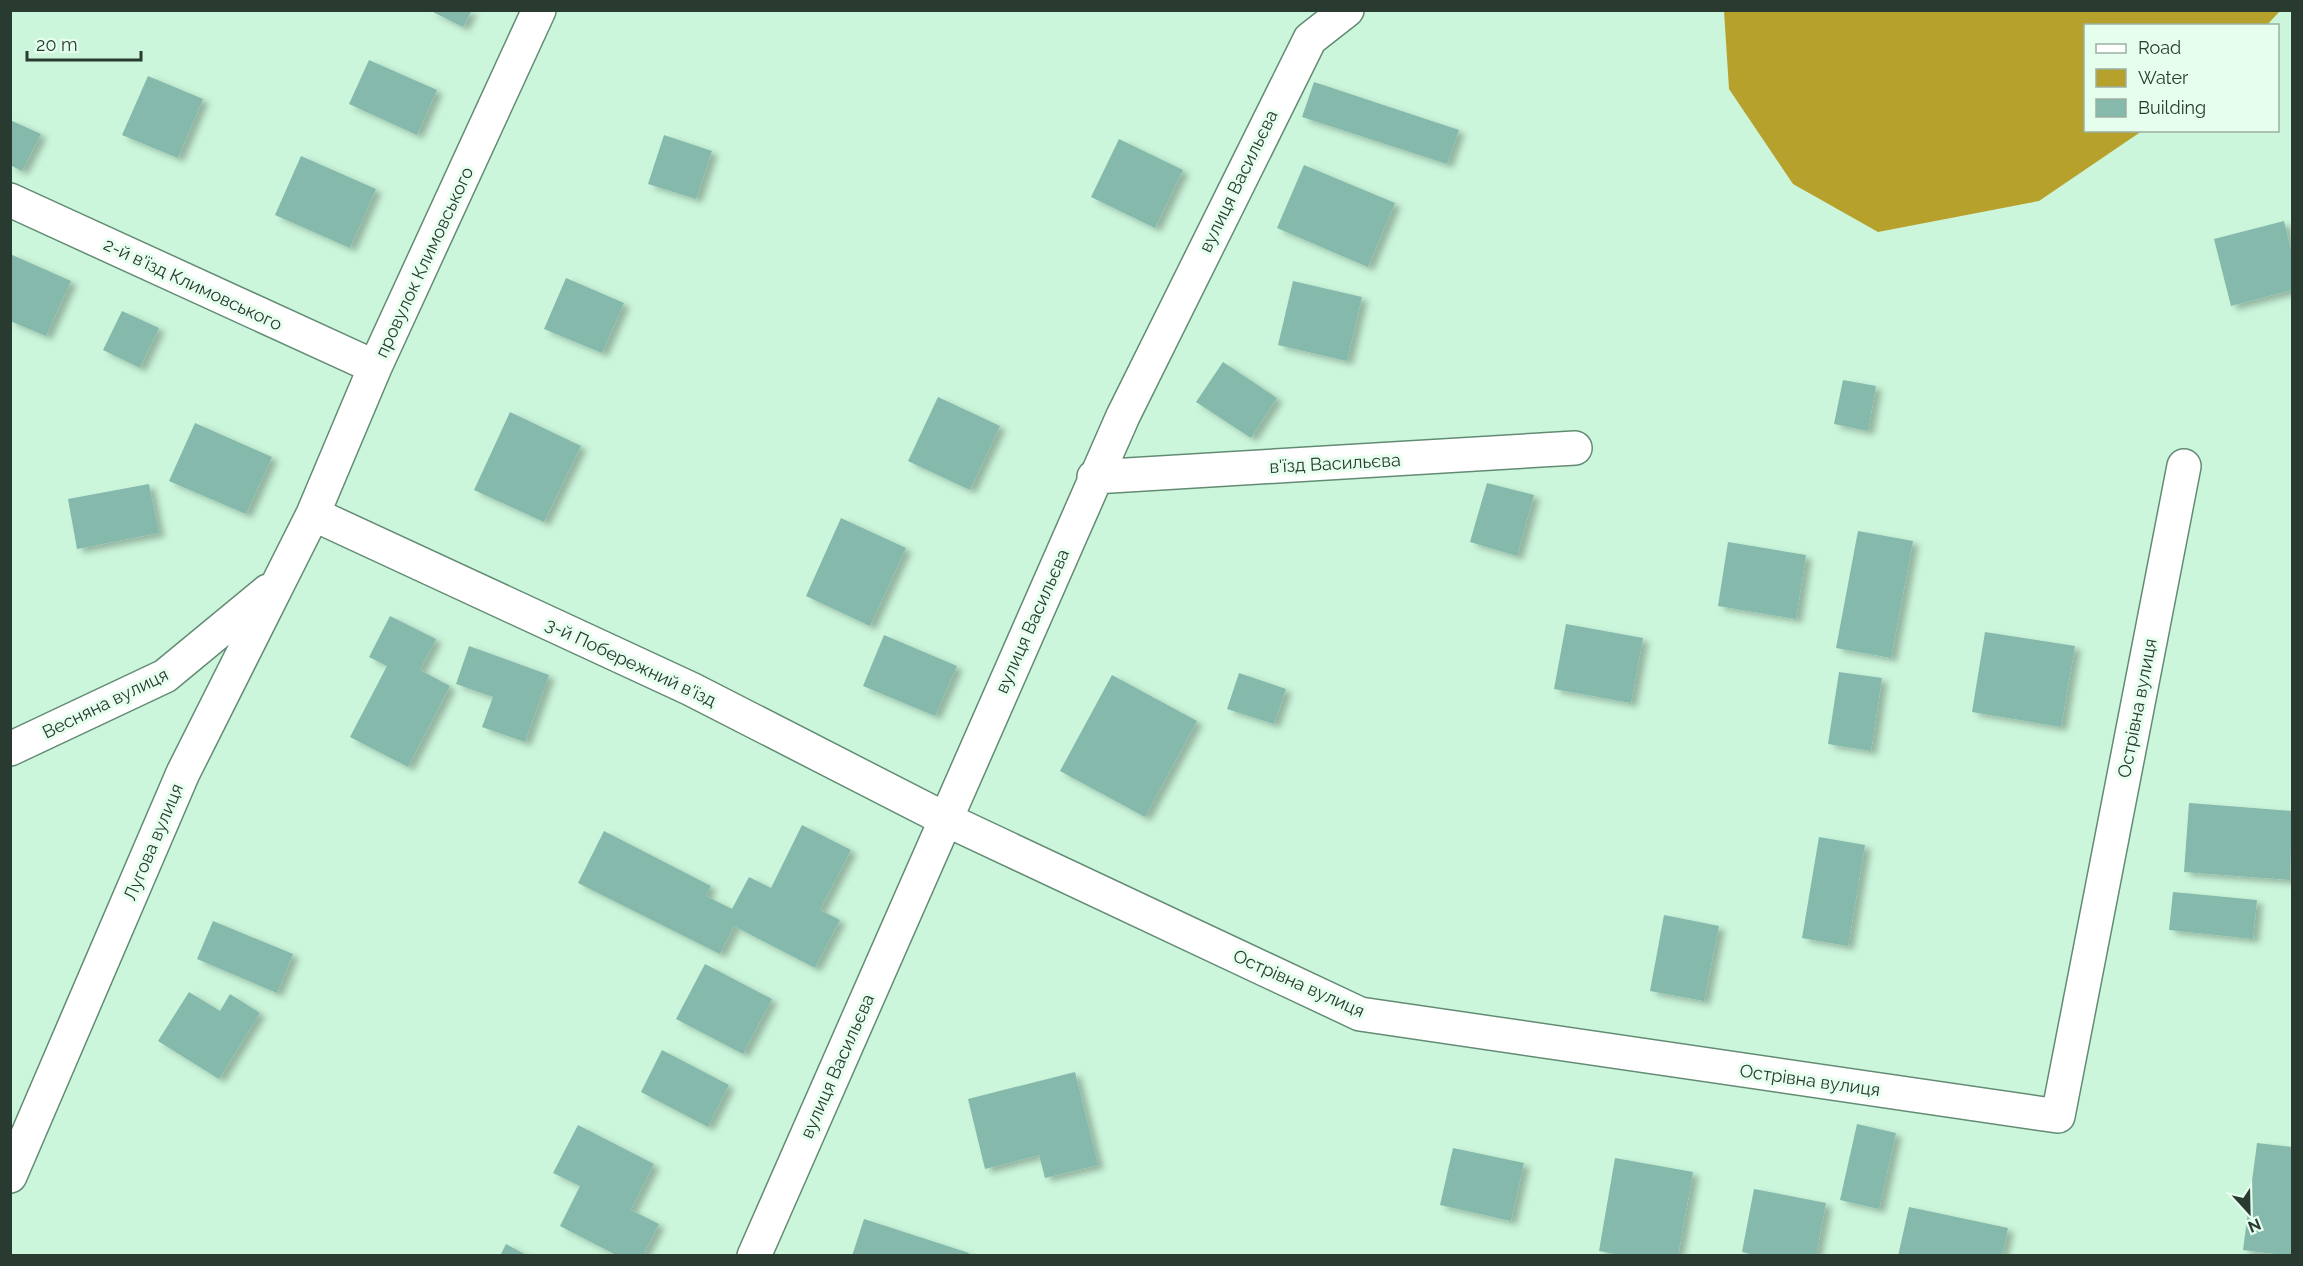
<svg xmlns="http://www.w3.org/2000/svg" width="2303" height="1266" viewBox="0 0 2303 1266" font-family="Raleway,sans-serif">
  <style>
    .water { fill: #b7a12d }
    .building { fill: #85b9ac; filter: url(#shadow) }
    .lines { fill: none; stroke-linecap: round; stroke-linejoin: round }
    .minor-casing { stroke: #638b74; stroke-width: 36 }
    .minor { stroke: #fff; stroke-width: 33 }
    .labels { text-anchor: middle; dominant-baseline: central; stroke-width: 6; stroke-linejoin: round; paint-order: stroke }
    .street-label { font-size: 18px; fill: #293a30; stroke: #e5feee }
  </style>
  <defs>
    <filter id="shadow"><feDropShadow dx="6" dy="4" stdDeviation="3" flood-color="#0004"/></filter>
  </defs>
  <rect width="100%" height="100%" fill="#cbf6db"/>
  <path class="water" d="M1724,11V10L2280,11L2267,25L2086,26V130L2142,131L2039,201L1878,232L1793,184L1729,89Z"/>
  <path class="building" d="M429,10H472L463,27Z
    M369,60L437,90L417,135L349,104Z
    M148,76L203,99L178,158L122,135Z
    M1314,82L1459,130L1447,164L1302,117Z
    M10,120L41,134L22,171L10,165Z
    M664,135L712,151L696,199L648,184Z
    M1119,139L1183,170L1155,228L1091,197Z
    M301,156L376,189L350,248L275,215Z
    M1304,165L1395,203L1368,267L1277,228Z
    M2284,221L2292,254V290L2231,306L2214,239Z
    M10,254L71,281L46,336L10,321Z
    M566,278L624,303L602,353L544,329Z
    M1293,281L1362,297L1347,361L1278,345Z
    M122,311L159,328L140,368L103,350Z
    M1223,362L1277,398L1251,438L1196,402Z
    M1843,380L1876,386L1868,431L1834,424Z
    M938,397L1000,426L970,490L908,461Z
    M510,412L581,446L544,522L474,490Z
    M195,423L272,457L246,514L169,481Z
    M1487,483L1534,495L1517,556L1470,542Z
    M149,484L159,533L77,549L68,499Z
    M841,518L906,548L870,626L806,596Z
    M1858,531L1913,541L1891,658L1836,648Z
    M1728,542L1806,555L1796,619L1718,606Z
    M390,616L436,639L420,670L450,686L408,767L350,737L387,666L369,657Z
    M1566,624L1643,638L1631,703L1554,689Z
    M1985,632L2075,646L2061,727L1972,712Z
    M884,635L957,666L935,716L863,686Z
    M469,646L549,675L525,742L482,727L493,697L456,684Z
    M1839,672L1882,678L1871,751L1828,744Z
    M1239,673L1286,689L1274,724L1227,709Z
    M1112,675L1197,721L1145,817L1060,771Z
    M2189,803L2292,811L2290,880L2184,872Z
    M802,825L851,850L820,910L840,920L815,968L734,926L720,954L578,883L604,831L711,886L706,896L732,909L749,877L771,888Z
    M1819,837L1865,845L1848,946L1802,938Z
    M2173,892L2257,900L2253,939L2169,930Z
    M1664,915L1719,926L1704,1001L1650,991Z
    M213,921L293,954L277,993L197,959Z
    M705,964L772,999L743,1054L676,1019Z
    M189,992L220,1011L230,994L260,1013L219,1079L158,1041Z
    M662,1050L729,1085L708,1127L641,1092Z
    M1075,1072L1098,1165L1045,1178L1039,1155L985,1169L968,1099Z
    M1857,1124L1896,1133L1879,1209L1840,1200Z
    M578,1125L654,1164L631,1210L659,1224L643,1256H618L560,1226L580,1186L553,1173Z
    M2257,1143L2292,1147V1256L2243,1250Z
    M1453,1148L1524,1163L1511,1221L1440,1205Z
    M1615,1158L1693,1172L1678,1256H1626L1599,1251Z
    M1754,1189L1826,1203L1816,1256H1758L1742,1252Z
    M1909,1207L2008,1228L2002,1256H1898Z
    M864,1219L969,1253L968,1256H852Z
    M506,1244L528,1256H500Z"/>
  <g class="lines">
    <defs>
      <path id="minor" d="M10,200L375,367
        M1094,477L1575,448
        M313,514L691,689L945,819L1360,1014L2058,1116L2184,466
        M10,749L165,676L268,591
        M10,1176L183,773L313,514L375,367L539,10
        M754,1256L1123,416L1310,39L1347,10"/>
    </defs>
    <use href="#minor" class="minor-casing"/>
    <use href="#minor" class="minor"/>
  </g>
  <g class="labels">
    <g class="street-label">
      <text transform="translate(1238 181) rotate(-64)">вулиця Васильєва</text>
      <text transform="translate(424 262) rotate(-65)">провулок Климовського</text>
      <text transform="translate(193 284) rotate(25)">2-й в'їзд Климовського</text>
      <text transform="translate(1335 463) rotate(-3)">в'їзд Васильєва</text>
      <text transform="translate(1032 621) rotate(-66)">вулиця Васильєва</text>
      <text transform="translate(631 662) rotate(25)">3-й Побережний в'їзд</text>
      <text transform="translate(105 703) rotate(-26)">Весняна вулиця</text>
      <text transform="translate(2137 708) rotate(-79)">Острівна вулиця</text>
      <text transform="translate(153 842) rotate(-67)">Лугова вулиця</text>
      <text transform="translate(1299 983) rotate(24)">Острівна вулиця</text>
      <text transform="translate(837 1066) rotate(-66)">вулиця Васильєва</text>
      <text transform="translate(1810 1080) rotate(8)">Острівна вулиця</text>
    </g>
  </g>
  <rect width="2303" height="1266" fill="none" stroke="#293a30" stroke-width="24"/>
  <rect x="2084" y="24" width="195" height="108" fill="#e5feee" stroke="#9ab0a2" stroke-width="1.5"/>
  <rect x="2096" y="44" width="30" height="9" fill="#ffffff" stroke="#9ab0a2" stroke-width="1.5"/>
  <text x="2138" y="54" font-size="18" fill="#293a30">Road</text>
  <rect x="2096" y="69" width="30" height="18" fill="#b7a12d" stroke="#9ab0a2" stroke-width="1.5"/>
  <text x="2138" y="84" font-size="18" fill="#293a30">Water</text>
  <rect x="2096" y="99" width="30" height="18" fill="#85b9ac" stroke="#9ab0a2" stroke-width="1.5"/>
  <text x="2138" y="114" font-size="18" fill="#293a30">Building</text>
  <g transform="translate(2249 1212) rotate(158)" stroke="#e5feee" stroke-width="4.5" paint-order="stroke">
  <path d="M0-4.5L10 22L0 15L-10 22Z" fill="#293a30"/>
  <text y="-9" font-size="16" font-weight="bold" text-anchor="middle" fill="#293a30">N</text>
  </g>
  <path d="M27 51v9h114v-9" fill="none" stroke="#293a30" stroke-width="3"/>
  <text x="36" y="51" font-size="18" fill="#293a30" stroke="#e5feee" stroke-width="4.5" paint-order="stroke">20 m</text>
</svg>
